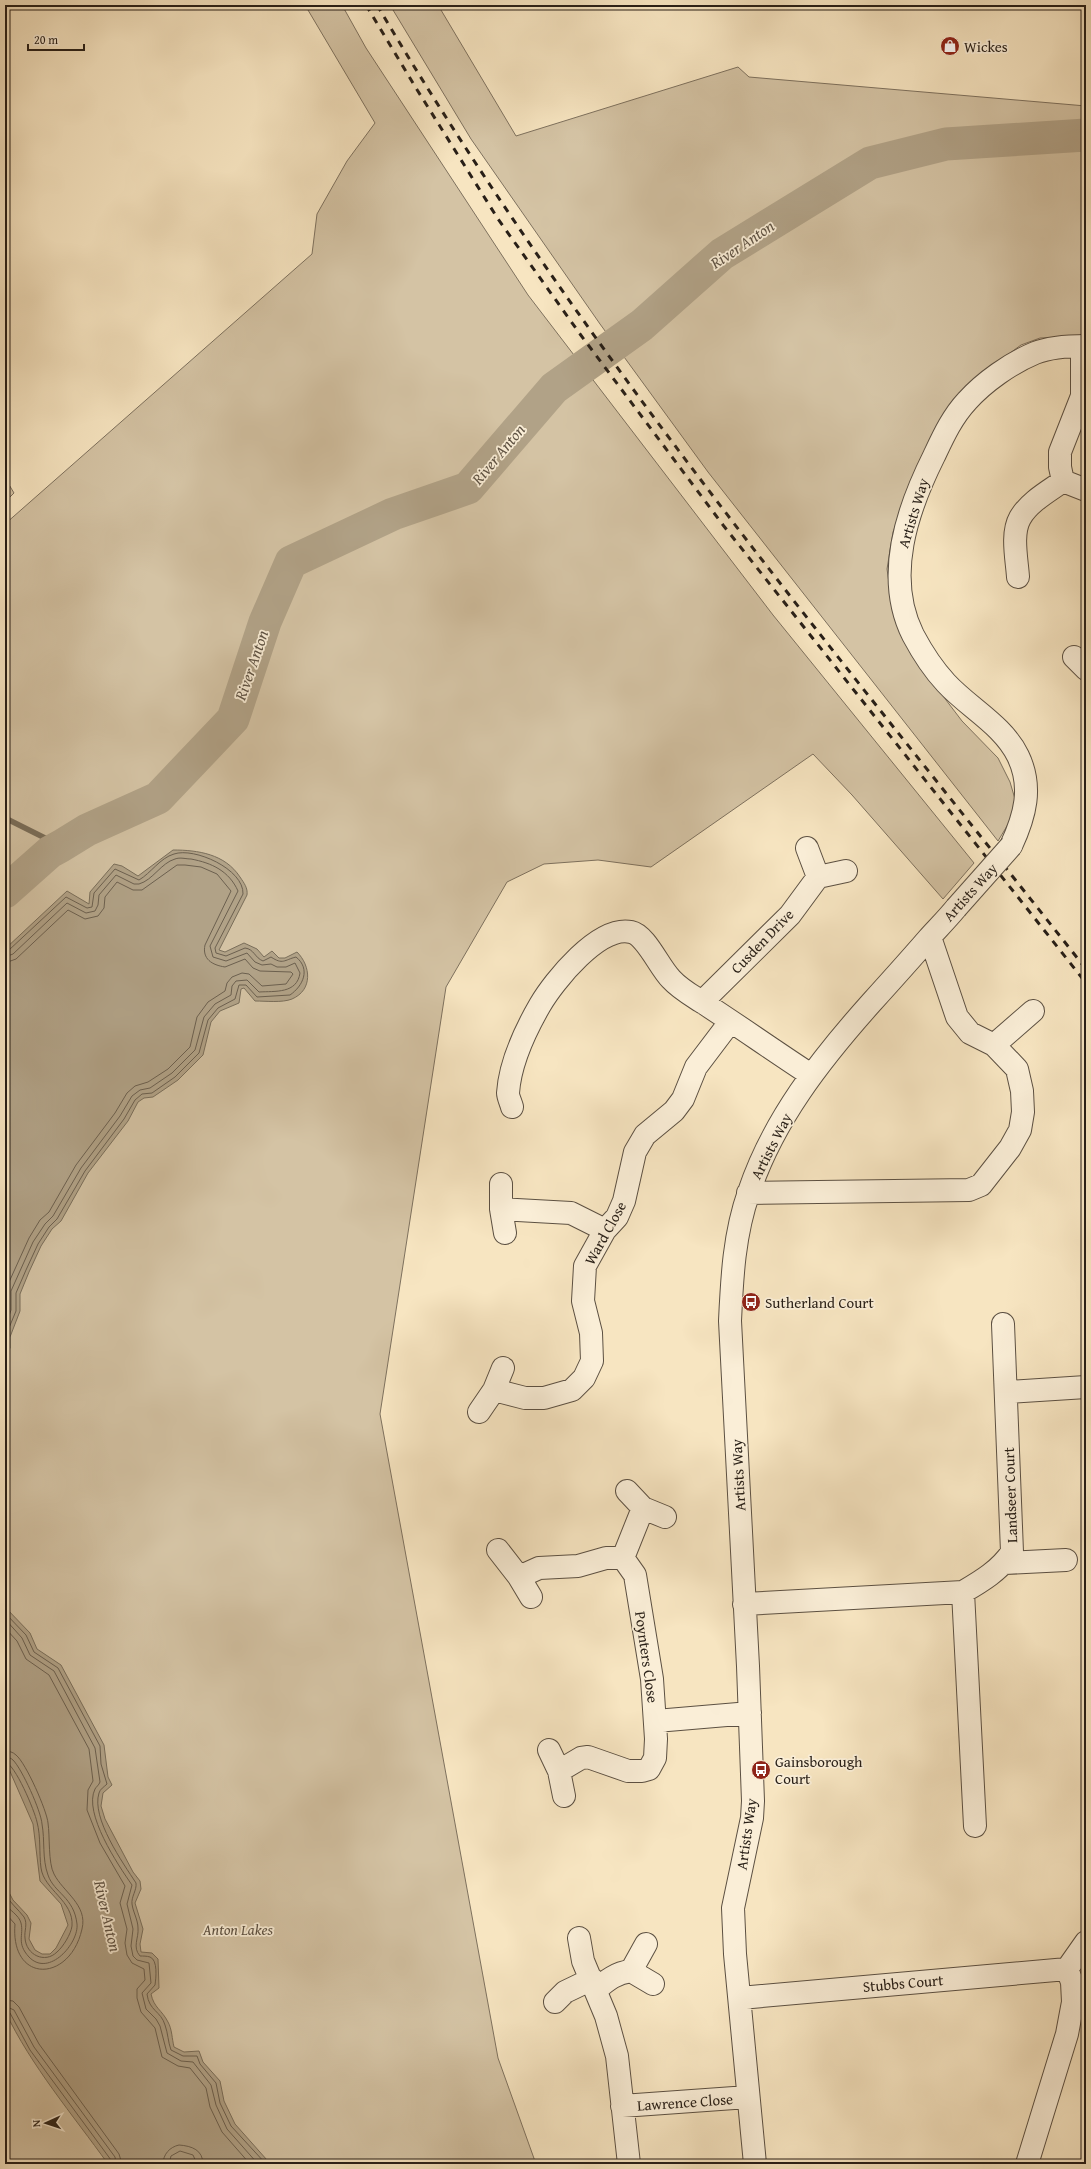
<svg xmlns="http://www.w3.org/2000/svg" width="1091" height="2169" viewBox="0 0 1091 2169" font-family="'Gentium Book Plus',serif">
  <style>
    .green { fill: #d4c3a4; stroke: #7e715e }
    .water { fill: #b1a287; stroke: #7a6e5a }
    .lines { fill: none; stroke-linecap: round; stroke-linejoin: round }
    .shore { stroke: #6c604f; stroke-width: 1 }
    .stream { stroke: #7a6e5a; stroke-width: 5.5 }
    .river { stroke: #b1a287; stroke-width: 33 }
    .minor-casing { stroke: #5c5042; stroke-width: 24 }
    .minor { stroke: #faeed7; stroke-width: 22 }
    .rail { stroke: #281f17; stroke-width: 3; stroke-dasharray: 7 7; stroke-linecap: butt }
    .minor-bridge-casing { stroke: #5c5042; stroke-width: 24; stroke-linecap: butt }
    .minor-bridge { stroke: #faeed7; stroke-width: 22 }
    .labels { text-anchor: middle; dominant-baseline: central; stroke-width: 3.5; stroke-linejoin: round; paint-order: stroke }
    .poi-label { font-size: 15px; fill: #281f17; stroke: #faeed7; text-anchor: start }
    .street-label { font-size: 15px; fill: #281f17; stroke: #faeed7 }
    .park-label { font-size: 15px; font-style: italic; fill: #5c5041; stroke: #faeed7 }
    .water-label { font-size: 16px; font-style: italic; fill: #5f5344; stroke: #faeed7 }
  </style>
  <rect width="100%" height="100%" fill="#f7e5c1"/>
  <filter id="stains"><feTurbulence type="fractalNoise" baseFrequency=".005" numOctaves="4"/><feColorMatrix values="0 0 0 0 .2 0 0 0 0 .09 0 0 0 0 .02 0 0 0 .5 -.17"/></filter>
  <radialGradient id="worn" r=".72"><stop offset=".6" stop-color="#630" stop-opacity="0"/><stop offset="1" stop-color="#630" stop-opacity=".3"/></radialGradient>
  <path class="green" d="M305,5H342L366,48L528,295L773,615L974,863L943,899L852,795L813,754L651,867L598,860L544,864L507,882L446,987L380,1414L498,2058L536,2164H5V524L312,254L317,214L347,161L375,123Z
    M390,5H438L516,136L738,67L749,77L1086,106V336L1040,338L1021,345L980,375L905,501L893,532L887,569L890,590L911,654L962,721L998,758L1010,782L1015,799L1013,816L998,841L708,472L600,324L471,139Z
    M5,478L14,493L5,502Z"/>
  <path class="water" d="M173,850C198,850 225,854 240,877C244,883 248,888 247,895L219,950L225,952L244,943L257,949L264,957L272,951L279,958H285L297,952C311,966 313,990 292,999C282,1003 266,1001 255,1001L244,988L241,989L239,1003L220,1011L211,1022L203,1055L178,1080L153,1097L144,1098L138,1102L128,1121L88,1173L61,1221L52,1229L41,1246L29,1272L20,1294V1311L10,1337V1348L5,1356V949L67,891L89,904L90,892L114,864L122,866L138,876Z
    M5,1607L30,1633L37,1649L61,1665L104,1745L108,1777L112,1785L103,1793L101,1806L105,1819L133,1872L140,1881L141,1889L135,1903L143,1929L140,1944L141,1952L152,1953L158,1959L159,1988L151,1994C154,2008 162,2010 168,2022C172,2029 172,2039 174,2047L184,2052L199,2051L203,2062L220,2081L224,2101L235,2124L267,2160L279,2164H194L180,2160L176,2164H108C73,2115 31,2066 5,2011V1885L13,1900L27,1915L31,1923L29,1939L35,1950L42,1954H50L56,1948L68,1925L61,1904L40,1881L33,1824L5,1760Z"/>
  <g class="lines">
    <path class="shore" d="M5,952L9,950L66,897L87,908L92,907L94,893L115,869L139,880C151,873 160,858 174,854C194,847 244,869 243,894L215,948L216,953L226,956L245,948C254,949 255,958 263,961L271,957C283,965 284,960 296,957C311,969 303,986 290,995L257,997L246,985H239L235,999L218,1008L208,1020L199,1053L175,1077L152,1093L142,1094L135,1100L124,1119L85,1171L57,1219L49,1227L38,1244L26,1270L16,1293V1311L6,1335L5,1349
      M5,957L13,954L67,903L86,913L95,911L98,905L99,895L116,875L134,884H139C153,880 161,863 175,859C180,857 186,859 191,859C212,863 229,871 238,891L210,946L213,957L226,961L247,953L255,962L262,965L271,964L277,967H286L295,963L300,973C297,994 275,991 259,992L247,980L236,981L232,986L231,995L215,1004L204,1017L195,1050L172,1073L150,1088L140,1090L132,1096L120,1116L81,1168L53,1216L45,1224L33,1242L11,1291V1310L5,1328
      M5,963L16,959L68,910L85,919L98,916L104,908L105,897L117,882L133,890H142L177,865H185L201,867L217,874L231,891L205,945C202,959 212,965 225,967L245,959L253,968L260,971L291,972L293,974L286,984L262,986L249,974L242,973L232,977L227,983L225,991L208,1002L197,1017L190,1047L168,1069L148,1082L135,1086L127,1093L115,1113L76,1165L49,1212L40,1220L29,1238L5,1291
      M5,1613L26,1635L34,1652L58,1668L100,1746L101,1764L107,1784C104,1787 100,1789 99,1793C91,1818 123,1863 136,1883C137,1890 131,1897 132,1904C133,1912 138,1920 138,1928C139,1938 132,1947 140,1956C143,1956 147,1956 150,1957C158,1960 156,1978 155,1985L147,1994C149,2011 161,2011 165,2025C168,2033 168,2042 171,2050L183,2056H197L200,2064L216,2083L220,2103L231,2126L266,2164
      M5,1619L22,1638L30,1655L54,1671L95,1748L100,1782C99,1785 96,1787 95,1789C83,1813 118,1865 132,1885L127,1904L133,1929L131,1946L133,1956L137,1960L149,1963L151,1983L142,1993L146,2009L156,2019L160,2026L167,2053L181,2061L193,2062L211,2085L216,2105L227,2129L258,2164
      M5,1628L17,1641L26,1659L49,1675L89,1749L93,1781L88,1790L87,1810L100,1843L125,1886L120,1903L127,1929L125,1943L127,1955L132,1963L144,1969L145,1980L137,1989V1998L141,2012L155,2028L162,2057L178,2066L190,2068L206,2088L210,2107L222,2132L250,2164
      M5,1751C9,1751 13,1752 16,1755C26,1763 47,1811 48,1823C50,1836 48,1863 54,1874C63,1892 88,1905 82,1929C70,1983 10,1984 15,1924L5,1913
      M5,1757C8,1757 11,1758 13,1760C22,1769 41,1811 42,1824C45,1840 42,1859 48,1875C54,1893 74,1897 77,1924C79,1943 49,1978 29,1957C16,1943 24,1935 21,1923C19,1915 9,1910 5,1904
      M5,1762C15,1763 35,1812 37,1822C41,1837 39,1853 41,1868C44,1890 74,1901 72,1926C71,1934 63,1947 57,1952C45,1964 26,1955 25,1938C24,1931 28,1924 24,1917C18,1909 10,1903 5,1894
      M5,2000L13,2001L19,2007L39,2044L119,2154L122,2164
      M5,2006L14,2010L34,2047L115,2157L116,2164
      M5,2011L10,2013L30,2050L111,2160V2164
      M163,2164C163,2154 170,2147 179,2145C192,2146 203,2150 203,2164
      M169,2164L171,2156L180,2151L193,2155L197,2164"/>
    <path class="stream" d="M5,818L61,846"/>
    <path class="river" d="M5,892L50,852L61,846L87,830L158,798L233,719L265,622L291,562L393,514L468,488L554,388L642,325L722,254L870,163L946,144L1086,135"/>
    <defs>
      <path id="minor" d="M1082,346V396L1060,452V467L1063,481L1086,490
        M1018,577C1017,560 1011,534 1020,518C1029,502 1049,491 1063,481
        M1074,657L1086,669
        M1011,846C1025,816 1033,787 1018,756C1003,725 969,708 946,683C933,669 922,652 913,635C884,577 907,510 934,456C943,437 952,417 967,401C984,382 1011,363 1035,353C1050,347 1070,346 1086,346
        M807,848L818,877
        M702,1002L790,915L818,877L846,871
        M994,1045L1033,1011
        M512,1107C511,1103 508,1097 508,1093C510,1063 525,1031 540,1005C554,981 599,925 631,932C646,935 659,967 671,979C680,989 691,995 702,1002C739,1026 774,1051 811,1075
        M748,1193L969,1190L981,1185L1010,1148L1020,1130L1023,1112L1022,1091L1017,1069L994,1045L970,1033L957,1017L930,937
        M501,1209V1184
        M505,1233L501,1209L571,1213L605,1230
        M494,1390L503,1368
        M1007,1392L1086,1387
        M479,1412L494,1390L525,1398H544L572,1390L584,1378L592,1361L591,1333L583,1301L585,1266L605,1230L617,1217L624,1201L635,1152L645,1135L674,1111L683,1099L696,1067L730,1022
        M643,1508L665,1517
        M498,1550L519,1577L539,1568L578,1566L606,1558H623L635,1575L652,1679L656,1739L655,1758L649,1769L642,1771H628L588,1757L581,1758L559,1771L564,1796
        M623,1558L643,1508L627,1491
        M1005,1563L1066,1560
        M519,1577L531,1597
        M963,1592L975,1826
        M744,1604L963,1592C982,1581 1000,1570 1012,1552L1003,1324
        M656,1721L750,1713
        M549,1750L559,1771
        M579,1938L583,1961L606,2016L617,2056L629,2164
        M631,1971L653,1984
        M596,1990C607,1980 616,1973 631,1971L646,1944
        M740,1998L1067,1969
        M555,2002L565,1992L592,1979
        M622,2106L748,2097
        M755,2164L735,1954L733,1908L752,1818L753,1801L748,1666L730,1321C732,1278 734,1234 749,1192C773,1120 821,1059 871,1003C890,982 909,961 928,939C937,929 947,919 956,908
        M1027,2164L1067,2034L1073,2002L1072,1982L1067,1969L1086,1942"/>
    </defs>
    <use href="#minor" class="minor-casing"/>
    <use href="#minor" class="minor"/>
    <path class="rail" d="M366,5L416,88L498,219L580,334L723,525L1086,983
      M377,5C580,349 839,656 1086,969"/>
    <defs>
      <path id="minor-bridge" d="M956,908L1011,846"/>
    </defs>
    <use href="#minor-bridge" class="minor-bridge-casing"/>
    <use href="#minor-bridge" class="minor-bridge"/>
  </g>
  <defs>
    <symbol id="shop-disc" viewBox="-11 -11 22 22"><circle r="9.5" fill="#8f2418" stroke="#faeed7"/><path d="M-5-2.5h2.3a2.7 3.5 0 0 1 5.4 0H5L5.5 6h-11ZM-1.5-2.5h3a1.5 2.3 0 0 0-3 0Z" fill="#fff"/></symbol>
    <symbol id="bus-disc" viewBox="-11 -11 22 22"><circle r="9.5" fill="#8f2418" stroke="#faeed7"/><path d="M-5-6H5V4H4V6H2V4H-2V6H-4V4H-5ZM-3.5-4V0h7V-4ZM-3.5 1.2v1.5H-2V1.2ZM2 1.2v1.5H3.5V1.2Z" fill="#fff"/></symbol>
  </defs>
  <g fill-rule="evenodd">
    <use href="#shop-disc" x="939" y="35" width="22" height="22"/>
    <use href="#bus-disc" x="740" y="1291" width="22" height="22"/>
    <use href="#bus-disc" x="750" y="1759" width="22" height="22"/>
  </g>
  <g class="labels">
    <g class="poi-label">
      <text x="964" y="46">Wickes</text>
      <text x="765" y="1302">Sutherland Court</text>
      <text x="775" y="1761">Gainsborough<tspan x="775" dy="17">Court</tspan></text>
    </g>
    <g class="street-label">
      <text transform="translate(913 513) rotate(-73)">Artists Way</text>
      <text transform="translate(970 892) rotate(-48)">Artists Way</text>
      <text transform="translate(762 941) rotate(-46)">Cusden Drive</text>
      <text transform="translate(771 1146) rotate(-63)">Artists Way</text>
      <text transform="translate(605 1233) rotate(-61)">Ward Close</text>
      <text transform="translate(738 1475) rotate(-93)">Artists Way</text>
      <text transform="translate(1010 1495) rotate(-92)">Landseer Court</text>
      <text transform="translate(647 1657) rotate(82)">Poynters Close</text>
      <text transform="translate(746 1834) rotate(-82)">Artists Way</text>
      <text transform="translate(903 1983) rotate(-5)">Stubbs Court</text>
      <text transform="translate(685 2102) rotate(-4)">Lawrence Close</text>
    </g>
    <g class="park-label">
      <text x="238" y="1929">Anton Lakes</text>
    </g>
    <g class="water-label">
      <text transform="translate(742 244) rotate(-34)">River Anton</text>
      <text transform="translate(498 454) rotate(-50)">River Anton</text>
      <text transform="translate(251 665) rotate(-71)">River Anton</text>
      <text transform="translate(108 1916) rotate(77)">River Anton</text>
    </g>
  </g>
  <rect width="1091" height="2169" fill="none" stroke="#f7e5c1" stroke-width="20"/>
  <rect x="6" y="6" width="1079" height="2157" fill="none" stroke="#281f17" stroke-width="2"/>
  <rect x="10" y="10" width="1071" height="2149" fill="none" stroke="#281f17"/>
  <g transform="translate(46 2123) rotate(267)" stroke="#faeed7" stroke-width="3" paint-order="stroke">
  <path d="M0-3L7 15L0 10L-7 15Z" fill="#281f17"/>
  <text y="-6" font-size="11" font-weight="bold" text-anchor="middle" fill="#281f17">N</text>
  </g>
  <path d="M28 44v6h56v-6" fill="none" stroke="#281f17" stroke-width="2"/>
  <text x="34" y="44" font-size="12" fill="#281f17" stroke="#faeed7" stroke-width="3" paint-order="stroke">20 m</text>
  <rect width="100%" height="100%" filter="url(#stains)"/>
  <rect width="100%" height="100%" fill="url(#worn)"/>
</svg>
